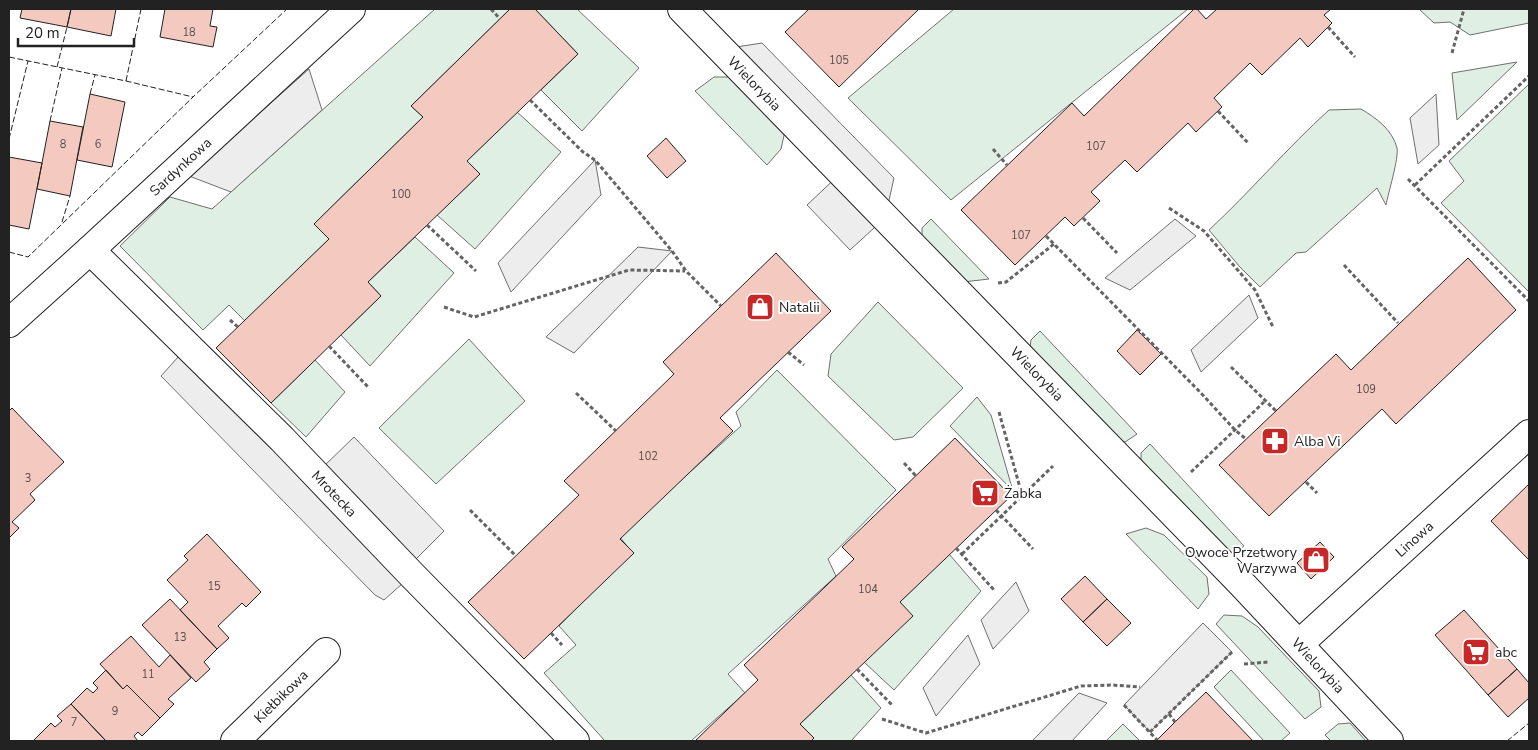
<svg xmlns="http://www.w3.org/2000/svg" width="1538" height="750" viewBox="0 0 1538 750" font-family="'Nunito Sans',sans-serif">
  <style>
    .green { fill: #e0efe3; stroke: #6f6f6f }
    .parking { fill: #ededed; stroke: #6f6f6f }
    .building { fill: #f3c9c0; stroke: #222 }
    .lines { fill: none; stroke-linecap: round; stroke-linejoin: round }
    .street-casing { stroke: #222; stroke-width: 30 }
    .path { stroke: #646464; stroke-width: 3; stroke-dasharray: 4 2.5; stroke-linecap: butt }
    .street { stroke: #fff; stroke-width: 28 }
    .fence { stroke: #222; stroke-width: 1; stroke-dasharray: 6 2.5; stroke-linecap: butt }
    .labels { text-anchor: middle; dominant-baseline: central; stroke-width: 4; stroke-linejoin: round; paint-order: stroke }
    .number-label { font-size: 11px; fill: #564c4a }
    .street-label { font-size: 14px; fill: #222; stroke: #fff }
    .poi-label { font-size: 14px; fill: #222; stroke: #fff; text-anchor: start }
  </style>
  <rect width="100%" height="100%" fill="#fff"/>
  <path class="green" d="M435,9H510L411,106L423,117L314,224L329,239L245,321L229,305L203,330L120,246L170,197L212,209Z
    M535,9H577L639,68L582,131L541,90L578,54Z
    M954,9H1188L951,200L848,98Z
    M1419,9H1529V23L1470,35L1450,22L1434,23Z
    M1517,62L1457,120L1452,73Z
    M714,77H732L785,131L781,149L767,165L695,91Z
    M1529,84V292L1441,203L1464,181L1449,161Z
    M1361,109C1376,118 1392,129 1397,148C1399,158 1388,194 1386,205L1377,188L1306,252L1296,253L1260,287L1239,266L1209,230C1251,191 1287,148 1329,110Z
    M517,112L561,152L475,249L437,215L480,174L467,161Z
    M931,219L989,279L963,282L922,240V228Z
    M415,237L454,273L370,366L341,335L381,296L368,282Z
    M878,302L963,388L913,437L894,440L828,376L831,354Z
    M1040,331L1137,434L1125,442L1111,438L1029,354L1031,340Z
    M469,339L525,401L436,484L379,428Z
    M315,360L345,392L306,437L271,403Z
    M777,370L896,490L828,559L836,576L728,674L745,693L691,741H605L544,673L576,645L559,626L632,552L619,536L741,426L736,412Z
    M977,397L991,415L1013,491L950,426Z
    M1150,444L1244,546L1234,554L1220,550L1141,469V453Z
    M1146,528L1164,535L1207,577L1209,594L1198,609L1126,534Z
    M949,554L981,591L894,690L864,662L900,602Z
    M1224,615L1242,616L1258,627L1319,691L1321,707L1305,719L1216,624Z
    M1231,670L1290,733L1281,741H1264L1214,687Z
    M851,675L881,708L851,741H811L814,738L800,724Z
    M1350,723L1366,741H1331L1325,735L1338,724Z
    M1123,724L1140,741H1106Z"/>
  <path class="parking" d="M762,43L894,178L885,218L850,250L807,205L841,173L723,49Z
    M309,69L322,110L231,192L189,176Z
    M1436,94L1439,145L1418,164L1410,118Z
    M595,160L601,195L511,292L498,263Z
    M1175,219L1196,236L1130,290L1105,278Z
    M638,247L672,251L574,353L546,337Z
    M1249,295L1258,318L1201,372L1191,350Z
    M188,346L412,575L384,600L375,595L161,376Z
    M354,437L444,531L411,564L321,469Z
    M1016,582L1029,611L993,649L981,620Z
    M1203,623L1232,652L1150,732L1124,705Z
    M968,635L980,664L936,716L923,688Z
    M1079,693L1107,703L1072,741H1032Z"/>
  <path class="building" d="M22,9H71L67,27L20,18Z
    M71,9H116L111,36L67,27Z
    M165,9H213L210,26L217,27L213,47L160,37Z
    M510,9H535L578,54L467,161L480,174L368,282L381,296L271,403L216,348L329,239L314,224L423,117L411,106Z
    M809,9H919L839,87L785,32Z
    M1194,9H1197L1206,19L1217,9H1331L1324,15L1332,23L1308,47L1300,38L1262,75L1250,63L1214,98L1222,107L1196,132L1188,123L1137,172L1125,160L1091,192L1100,201L1074,226L1065,217L1015,265L961,210L1072,103L1084,116Z
    M90,94L125,102L112,167L77,160Z
    M50,121L83,127L70,196L37,189Z
    M666,138L686,161L667,178L647,156Z
    M9,157L42,163L29,229L9,225Z
    M776,253L831,311L720,418L733,431L620,539L634,553L524,659L468,602L579,495L564,481L674,374L663,362Z
    M1468,258L1516,310L1396,424L1382,409L1269,516L1219,465L1336,354L1351,370Z
    M1137,330L1161,354L1140,375L1117,351Z
    M12,408L64,462L30,494L35,500L12,522L19,528L9,538V411Z
    M955,438L1011,496L900,602L913,616L800,724L814,738L811,741H695L758,680L744,665L854,559L842,547Z
    M1529,484V557L1528,559L1491,521Z
    M207,534L261,592L246,607L242,603L218,626L229,638L217,649L180,610L188,602L167,580L188,560L184,556Z
    M1320,542L1334,557L1311,579L1297,563Z
    M1085,576L1107,599L1083,622L1061,599Z
    M170,599L217,649L204,662L210,669L196,682L142,625Z
    M1107,599L1131,623L1107,646L1083,622Z
    M1464,610L1517,669L1488,695L1435,635Z
    M131,636L159,667L170,655L191,678L168,699L174,704L160,718L127,685L123,689L100,664Z
    M1517,669L1529,683V698L1508,717L1488,695Z
    M106,670L123,689L127,685L160,718L142,736L138,732L134,736L138,741H106L71,704L87,688L93,693L98,688L93,683Z
    M1206,692L1253,741H1156L1175,722Z
    M71,704L106,741H33L51,723L55,727L62,721L57,716Z"/>
  <g class="lines">
    <defs>
      <g id="street">
        <path id="s1" d="M682,9L1241,583L1389,741"/>
        <path id="s2" d="M90,250L282,439L412,575L575,741"/>
        <path id="s3" d="M9,323L90,250L351,9"/>
        <path id="s4" d="M1299,644L1529,434"/>
        <path id="s5" d="M235,741L326,652"/>
      </g>
    </defs>
    <use href="#street" class="street-casing"/>
    <path class="path" d="M491,9L500,19
      M1328,27L1355,57
      M1452,53L1464,9
      M530,100L583,152L595,160L672,251L686,271L721,306
      M1218,111L1249,144
      M993,149L1007,165
      M1408,179L1529,301
      M1415,185L1529,76
      M1169,208L1204,231L1242,275L1255,290L1273,327
      M1083,218L1117,253
      M427,225L476,271
      M1046,236L1200,392L1235,430L1246,439
      M1344,265L1398,323
      M998,283L1006,282L1054,244
      M444,307L474,317L629,270L685,271
      M230,320L238,327
      M329,346L369,388
      M788,352L804,365
      M1231,367L1276,411
      M576,393L616,431
      M999,412L1022,495
      M904,463L916,476
      M1191,472L1264,402
      M1306,482L1317,493
      M470,510L516,556
      M996,510L1033,549
      M956,548L994,590
      M962,554L1053,466
      M551,633L562,645
      M1244,664L1268,662
      M857,669L893,706
      M1124,705L1157,740
      M1169,714L1175,722
      M882,719L926,733L1081,686L1112,685L1140,687
      M1150,732L1232,652"/>
    <use href="#street" class="street"/>
    <path class="fence" d="M9,57L126,81L193,97
      M57,67L67,27
      M126,81L141,9
      M90,94L95,75
      M50,121L62,68
      M9,139L28,61
      M62,222L70,196
      M9,252L28,257L193,97L287,9
      M1507,741L1529,723"/>
  </g>
  <defs>
    <symbol id="shop-square" viewBox="-11 -11 22 22"><rect x="-9" y="-9" width="18" height="18" rx="4" fill="#c62828" stroke="#fff"/><path d="M-5-2.5h2.3a2.7 3.5 0 0 1 5.4 0H5L5.5 6h-11ZM-1.5-2.5h3a1.5 2.3 0 0 0-3 0Z" fill="#fff"/></symbol>
    <symbol id="pharmacy-square" viewBox="-11 -11 22 22"><rect x="-9" y="-9" width="18" height="18" rx="4" fill="#c62828" stroke="#fff"/><path d="M-2-6h4v4h4v4h-4v4h-4v-4h-4v-4h4Z" fill="#fff"/></symbol>
    <symbol id="supermarket-square" viewBox="-11 -11 22 22"><rect x="-9" y="-9" width="18" height="18" rx="4" fill="#c62828" stroke="#fff"/><path d="M-6-5.5h2.5l.6 2H6L4.5 2H-2.5L-4.4-4H-6ZM-1.5 3.2a1.3 1.3 0 1 0 .1 0ZM3 3.2a1.3 1.3 0 1 0 .1 0Z" fill="#fff"/></symbol>
  </defs>
  <g fill-rule="evenodd">
    <use href="#shop-square" x="744" y="291" width="32" height="32"/>
    <use href="#pharmacy-square" x="1259" y="425" width="32" height="32"/>
    <use href="#supermarket-square" x="969" y="477" width="32" height="32"/>
    <use href="#shop-square" x="1300" y="544" width="32" height="32"/>
    <use href="#supermarket-square" x="1460" y="636" width="32" height="32"/>
  </g>
  <g class="labels">
    <g class="number-label">
      <text x="189" y="32">18</text>
      <text x="839" y="60">105</text>
      <text x="63" y="144">8</text>
      <text x="98" y="144">6</text>
      <text x="1096" y="146">107</text>
      <text x="401" y="194">100</text>
      <text x="1021" y="235">107</text>
      <text x="1366" y="389">109</text>
      <text x="648" y="456">102</text>
      <text x="28" y="478">3</text>
      <text x="214" y="586">15</text>
      <text x="868" y="589">104</text>
      <text x="180" y="637">13</text>
      <text x="148" y="674">11</text>
      <text x="115" y="711">9</text>
      <text x="74" y="722">7</text>
    </g>
    <g class="street-label">
      <text stroke="none"><textPath href="#s1" startOffset="104">Wielorybia</textPath></text>
      <text stroke="none"><textPath href="#s3" startOffset="232">Sardynkowa</textPath></text>
      <text stroke="none"><textPath href="#s1" startOffset="509">Wielorybia</textPath></text>
      <text stroke="none"><textPath href="#s2" startOffset="345">Mrotecka</textPath></text>
      <text stroke="none"><textPath href="#s4" startOffset="156">Linowa</textPath></text>
      <text stroke="none"><textPath href="#s1" startOffset="914">Wielorybia</textPath></text>
      <text stroke="none"><textPath href="#s5" startOffset="64">Kiełbikowa</textPath></text>
    </g>
    <g class="poi-label">
      <text x="779" y="307">Natalii</text>
      <text x="1294" y="441">Alba Vi</text>
      <text x="1004" y="493">Żabka</text>
      <text x="1297" y="552" text-anchor="end">Owoce Przetwory<tspan x="1297" dy="16">Warzywa</tspan></text>
      <text x="1495" y="652">abc</text>
    </g>
  </g>
  <rect width="1538" height="750" fill="none" stroke="#222222" stroke-width="20"/>
  <path d="M18 38v8h116v-8" fill="none" stroke="#222222" stroke-width="2.5"/>
  <text x="25" y="38" font-size="15" fill="#222222" stroke="#ffffff" stroke-width="4" paint-order="stroke">20 m</text>
</svg>
